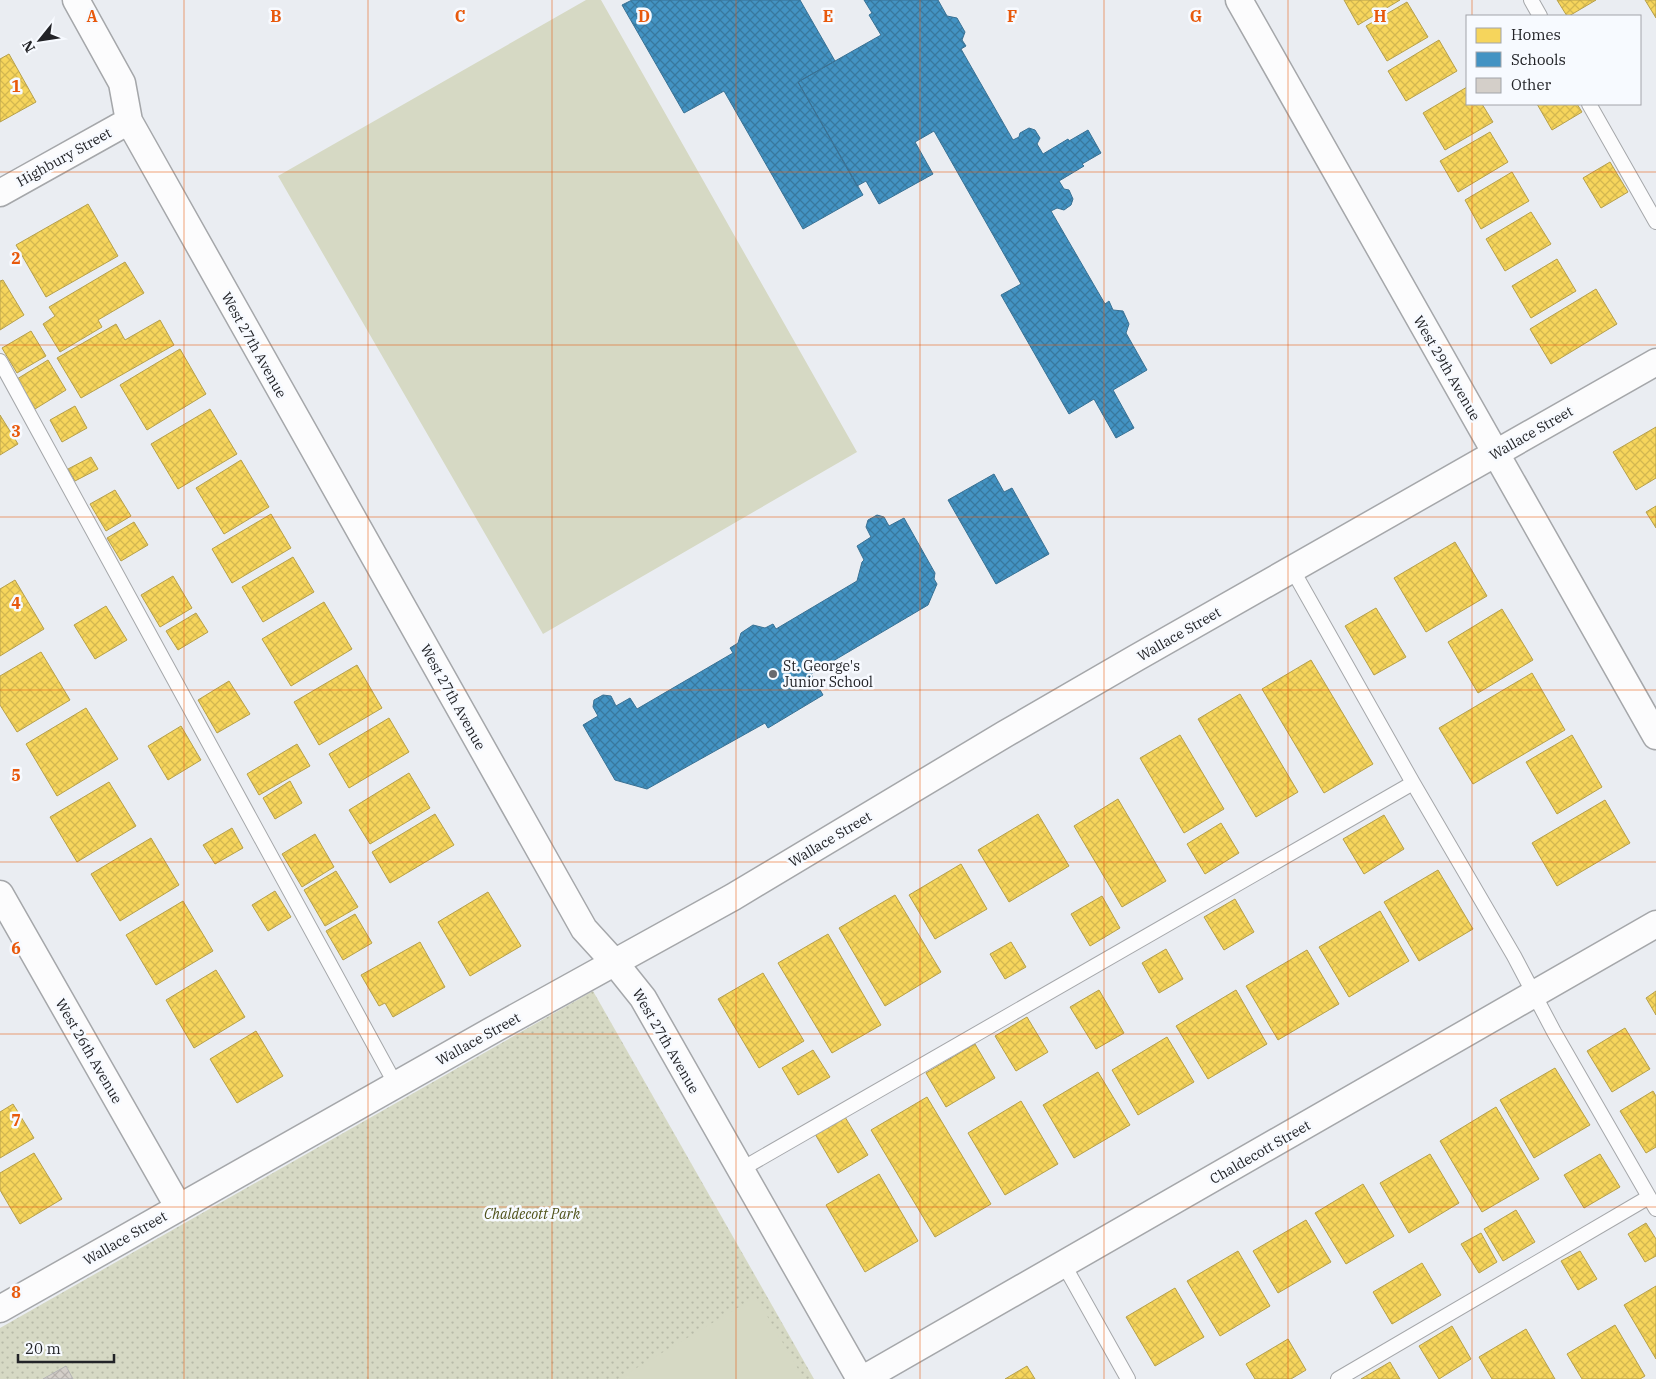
<svg xmlns="http://www.w3.org/2000/svg" width="1656" height="1379" viewBox="0 0 1656 1379" font-family="'IBM Plex Serif',serif">
  <style>
    .green { fill: url(#green-dots) }
    .pitch { fill: #d6d9c4 }
    .homes { fill: url(#homes-cross-hatch); stroke: #b6a04c }
    .schools { fill: url(#schools-cross-hatch); stroke: #397194 }
    .building { fill: url(#building-cross-hatch); stroke: #b4b4b5 }
    .lines { fill: none; stroke-linecap: round; stroke-linejoin: round }
    .service-casing { stroke: #a5a7aa; stroke-width: 16 }
    .minor-casing { stroke: #a5a7aa; stroke-width: 29 }
    .service { stroke: #fcfcfd; stroke-width: 14 }
    .minor { stroke: #fcfcfd; stroke-width: 26 }
    .grid { fill: none; stroke: #e8590c; stroke-width: 1; stroke-opacity: 0.55 }
    .poi-dot { fill: #686a6e; stroke: #f7faff; stroke-width: 2 }
    .labels { text-anchor: middle; dominant-baseline: central; stroke-width: 5; stroke-linejoin: round; paint-order: stroke }
    .street-label { font-size: 14px; fill: #222327; stroke: #f7faff }
    .poi-label { font-size: 14px; fill: #222327; stroke: #f7faff; text-anchor: start }
    .park-label { font-size: 14px; font-style: italic; fill: #4f5119; stroke: #f7faff }
    .grid-label { font-size: 16px; text-anchor: middle; font-weight: bold; fill: #e8590c; stroke: #f7faff; stroke-width: 5; stroke-linejoin: round; paint-order: stroke }
  </style>
  <defs>
    <pattern id="green-dots" width="8" height="8" patternUnits="userSpaceOnUse" patternTransform="scale(1.25)"><rect width="8" height="8" fill="#d6d9c4"/><path d="M2 2h.1M6 6h.1" fill="none" stroke="#b7baa8" stroke-width="1.8" stroke-linecap="round"/></pattern>
    <pattern id="homes-cross-hatch" width="8" height="8" patternUnits="userSpaceOnUse" patternTransform="scale(1.25)"><rect width="8" height="8" fill="#f6d55c"/><path d="M0 0l8 8M0 8l8-8" fill="none" stroke="#d3b750"/></pattern>
    <pattern id="schools-cross-hatch" width="8" height="8" patternUnits="userSpaceOnUse" patternTransform="scale(1.25)"><rect width="8" height="8" fill="#4393c3"/><path d="M0 0l8 8M0 8l8-8" fill="none" stroke="#38789e"/></pattern>
    <pattern id="building-cross-hatch" width="8" height="8" patternUnits="userSpaceOnUse" patternTransform="scale(1.25)"><rect width="8" height="8" fill="#d4cfc9"/><path d="M0 0l8 8M0 8l8-8" fill="none" stroke="#b6b1ad"/></pattern>
  </defs>
  <rect width="100%" height="100%" fill="#eaedf2"/>
  <path class="green" d="M593,991L814,1379H0V1328Z"/>
  <path class="pitch" d="M586,0H601L857,452L543,634L278,176Z
    M756,1297L804,1379H618Z"/>
  <path class="homes" d="M1344,0H1400L1358,25Z
    M1557,0H1596L1569,16H1567Z
    M1645,0H1656V18Z
    M1407,2L1428,37L1387,61L1366,26Z
    M1439,40L1457,71L1406,101L1388,71Z
    M9,54L36,102L0,122V59Z
    M1467,87V104H1482L1493,122L1445,150L1423,113Z
    M1537,104H1577L1582,112L1552,130Z
    M1490,132L1508,162L1458,192L1440,161Z
    M1610,162L1628,192L1601,208L1583,178Z
    M1512,172L1529,201L1481,229L1465,200Z
    M88,204L118,256L46,297L16,245Z
    M1531,212L1551,244L1505,271L1486,239Z
    M1557,259L1576,291L1531,318L1512,286Z
    M125,262L144,293L98,320L102,327L60,352L43,324L55,316L49,307Z
    M3,280L24,315L0,330V281Z
    M1596,289L1617,324L1551,364L1530,329Z
    M160,320L174,345L81,398L57,358L116,324L125,340Z
    M31,331L46,356L17,373L2,348Z
    M180,349L206,394L147,430L120,385Z
    M48,360L66,390L35,409L17,379Z
    M75,406L87,428L62,442L50,420Z
    M210,409L237,454L178,489L151,444Z
    M0,415L18,444L0,455Z
    M1656,427V478L1636,490L1613,452Z
    M91,457L98,469L75,481L68,469Z
    M241,460L269,507L224,534L196,488Z
    M115,490L131,516L106,531L90,504Z
    M1656,506V528L1646,512Z
    M271,514L291,548L232,583L212,549Z
    M134,522L148,545L121,561L107,538Z
    M1455,542L1487,596L1426,632L1394,578Z
    M293,557L314,592L263,622L242,587Z
    M173,576L192,608L160,627L141,595Z
    M15,580L44,629L0,656V589Z
    M324,602L352,649L291,686L262,639Z
    M106,606L127,640L95,659L74,625Z
    M1376,608L1406,657L1374,675L1345,626Z
    M1502,609L1533,660L1478,693L1448,642Z
    M196,613L208,632L178,650L166,631Z
    M41,652L70,700L17,732L0,705V676Z
    M1311,660L1373,764L1324,793L1262,689Z
    M357,665L382,708L319,745L294,702Z
    M1532,673L1565,730L1473,784L1439,728Z
    M229,681L250,714L217,733L198,700Z
    M1240,694L1298,792L1256,817L1198,719Z
    M86,708L118,759L57,796L26,744Z
    M389,718L409,752L349,788L329,754Z
    M181,726L201,760L168,780L148,746Z
    M1180,735L1224,809L1184,833L1140,758Z
    M1572,735L1602,787L1557,814L1526,762Z
    M297,744L310,766L259,795L247,774Z
    M409,773L430,808L370,844L349,810Z
    M290,781L302,803L275,819L263,798Z
    M109,782L136,826L77,862L50,817Z
    M1118,799L1166,881L1122,907L1074,826Z
    M1605,800L1630,843L1557,886L1532,843Z
    M435,814L454,845L390,883L372,852Z
    M1038,814L1069,866L1009,902L978,850Z
    M1384,815L1404,849L1364,874L1343,839Z
    M1221,823L1239,853L1205,874L1187,844Z
    M232,828L243,848L215,864L203,845Z
    M315,834L334,867L302,887L282,854Z
    M151,838L179,885L120,921L91,874Z
    M961,864L987,909L935,939L909,895Z
    M1438,870L1473,929L1419,961L1384,902Z
    M336,871L358,907L325,926L304,890Z
    M275,891L291,917L268,931L252,905Z
    M488,892L521,946L470,976L438,922Z
    M895,895L941,972L885,1006L839,928Z
    M1102,896L1120,928L1090,946L1071,914Z
    M1235,899L1254,932L1224,950L1204,917Z
    M183,901L213,951L156,985L126,935Z
    M1380,911L1409,961L1349,997L1319,947Z
    M355,914L372,943L343,960L326,931Z
    M828,934L881,1025L832,1053L778,963Z
    M420,942L445,987L393,1017L385,1003L379,1006L361,975Z
    M1011,942L1026,967L1005,979L990,954Z
    M1166,949L1183,979L1159,993L1142,963Z
    M1307,950L1339,1004L1278,1040L1246,986Z
    M216,970L245,1017L194,1048L166,1000Z
    M763,973L804,1041L759,1068L718,999Z
    M1099,990L1124,1033L1096,1049L1070,1007Z
    M1236,990L1267,1044L1208,1079L1176,1026Z
    M1656,991V1015L1646,998Z
    M1027,1017L1048,1052L1016,1071L995,1036Z
    M1625,1028L1650,1069L1612,1092L1587,1051Z
    M256,1031L283,1076L237,1103L210,1059Z
    M1167,1037L1194,1082L1138,1115L1112,1070Z
    M975,1044L995,1078L946,1107L926,1073Z
    M813,1050L830,1077L798,1095L782,1068Z
    M1555,1068L1590,1125L1534,1158L1500,1100Z
    M1098,1072L1130,1125L1074,1158L1043,1105Z
    M1653,1091L1656,1096V1147L1646,1153L1620,1111Z
    M927,1097L991,1204L935,1237L871,1130Z
    M1021,1101L1058,1164L1005,1195L968,1133Z
    M13,1104L34,1138L0,1158V1112Z
    M1496,1107L1539,1179L1482,1212L1440,1141Z
    M845,1117L868,1155L838,1173L815,1134Z
    M34,1153L62,1199L20,1224L0,1190V1173Z
    M1430,1154L1459,1203L1409,1233L1380,1183Z
    M1600,1154L1620,1187L1584,1208L1564,1175Z
    M879,1174L918,1241L865,1272L826,1205Z
    M1363,1184L1394,1236L1346,1264L1315,1213Z
    M1516,1210L1535,1242L1503,1261L1484,1229Z
    M1306,1220L1331,1262L1278,1293L1253,1251Z
    M1646,1223L1656,1239V1256L1645,1262L1628,1234Z
    M1481,1233L1497,1262L1479,1273L1461,1244Z
    M1238,1251L1270,1306L1220,1336L1187,1281Z
    M1580,1251L1597,1279L1578,1290L1561,1261Z
    M1422,1263L1441,1295L1392,1324L1373,1292Z
    M1656,1286V1359L1624,1305Z
    M1175,1288L1204,1337L1155,1366L1126,1317Z
    M1615,1325L1645,1376L1640,1379H1582L1567,1354Z
    M1452,1326L1471,1359L1439,1379L1419,1346Z
    M1526,1329L1555,1379H1492L1479,1357Z
    M1288,1339L1306,1370L1291,1379H1255L1246,1364Z
    M1390,1362L1400,1379H1361Z
    M1027,1366L1035,1379H1005Z"/>
  <path class="schools" d="M632,0H800L835,61L798,82L863,195L803,229L724,91L684,113L622,5Z
    M864,0H938L947,16L957,18L965,32L962,40L966,46L961,49L1013,140L1019,137L1020,133L1029,128L1035,130L1040,138L1037,144L1043,154L1068,139L1069,141L1088,130L1101,153L1082,164L1084,166L1059,181L1064,189L1069,190L1073,199L1071,205L1064,210L1057,208L1051,211L1105,304L1109,301L1113,310L1123,311L1129,324L1126,333L1147,370L1113,390L1134,428L1116,438L1094,399L1069,414L1001,295L1021,284L934,131L915,142L933,174L879,204L866,181L857,186L798,82L881,35L869,15L872,13Z
    M994,474L1004,492L1012,488L1049,554L996,584L948,500Z
    M877,515L884,517L889,526L904,518L935,573L934,579L937,584L928,605L811,674L823,695L768,728L765,723L647,789L615,780L583,725L598,716L593,707L594,700L603,695L611,696L616,706L630,698L637,709L733,653L730,648L738,643L741,633L753,625L765,628L773,624L776,629L857,581L862,562L864,560L857,546L871,537L866,527L868,520Z"/>
  <path class="building" d="M66,1366L73,1379H43Z"/>
  <g class="lines">
    <defs>
      <path id="service" d="M1531,0L1540,16
        M1589,104L1656,222
        M0,361L396,1085
        M1292,569L1413,783L1514,956L1554,1032L1656,1209
        M740,1170L1413,783
        M1064,1265L1128,1379
        M1338,1379L1649,1197"/>
      <path id="minor" d="M76,0L122,83L129,121L584,929L615,963L643,998L860,1379
        M1239,0L1656,736
        M0,193L129,121
        M0,894L179,1208
        M0,1309L498,1027L733,897L1005,734L1136,658L1656,362
        M863,1379L1656,924"/>
    </defs>
    <use href="#service" class="service-casing"/>
    <use href="#minor" class="minor-casing"/>
    <use href="#service" class="service"/>
    <use href="#minor" class="minor"/>
  </g>
  <path class="grid" d="M184,0V1379M368,0V1379M552,0V1379M736,0V1379M920,0V1379M1104,0V1379M1288,0V1379M1472,0V16M1472,104V1379M0,172H1656M0,345H1656M0,517H1656M0,690H1656M0,862H1656M0,1034H1656M0,1207H1656"/>
  <circle class="poi-dot" cx="773" cy="674" r="5"/>
  <g class="labels">
    <g class="street-label">
      <text transform="translate(64 157) rotate(-29)">Highbury Street</text>
      <text transform="translate(254 345) rotate(61)">West 27th Avenue</text>
      <text transform="translate(1447 368) rotate(60)">West 29th Avenue</text>
      <text transform="translate(1531 433) rotate(-30)">Wallace Street</text>
      <text transform="translate(1179 634) rotate(-30)">Wallace Street</text>
      <text transform="translate(453 697) rotate(61)">West 27th Avenue</text>
      <text transform="translate(830 839) rotate(-31)">Wallace Street</text>
      <text transform="translate(478 1039) rotate(-29)">Wallace Street</text>
      <text transform="translate(666 1041) rotate(60)">West 27th Avenue</text>
      <text transform="translate(89 1051) rotate(60)">West 26th Avenue</text>
      <text transform="translate(1260 1152) rotate(-30)">Chaldecott Street</text>
      <text transform="translate(125 1238) rotate(-30)">Wallace Street</text>
    </g>
    <g class="poi-label">
      <text x="783" y="666">St. George's<tspan x="783" dy="16">Junior School</tspan></text>
    </g>
    <g class="park-label">
      <text x="532" y="1214">Chaldecott Park</text>
    </g>
  </g>
  <g class="grid-label">
    <text x="92" y="22">A</text>
    <text x="276" y="22">B</text>
    <text x="460" y="22">C</text>
    <text x="644" y="22">D</text>
    <text x="828" y="22">E</text>
    <text x="1012" y="22">F</text>
    <text x="1196" y="22">G</text>
    <text x="1380" y="22">H</text>
    <text x="16" y="92">1</text>
    <text x="16" y="264">2</text>
    <text x="16" y="437">3</text>
    <text x="16" y="609">4</text>
    <text x="16" y="781">5</text>
    <text x="16" y="954">6</text>
    <text x="16" y="1126">7</text>
    <text x="16" y="1298">8</text>
  </g>
  <rect x="1466" y="15" width="175" height="90" fill="#f7faff" stroke="#a2a4a9"/>
  <rect x="1476" y="28" width="25" height="15" fill="#f6d55c" stroke="#a2a4a9"/>
  <text x="1511" y="40" font-size="15" fill="#222327">Homes</text>
  <rect x="1476" y="52" width="25" height="15" fill="#4393c3" stroke="#a2a4a9"/>
  <text x="1511" y="65" font-size="15" fill="#222327">Schools</text>
  <rect x="1476" y="78" width="25" height="15" fill="#d4cfc9" stroke="#a2a4a9"/>
  <text x="1511" y="90" font-size="15" fill="#222327">Other</text>
  <g transform="translate(40 40) rotate(240)" stroke="#f7faff" stroke-width="4" paint-order="stroke">
  <path d="M0-4L9 19L0 12L-9 19Z" fill="#222327"/>
  <text y="-8" font-size="14" font-weight="bold" text-anchor="middle" fill="#222327">N</text>
  </g>
  <path d="M18 1354v8h96v-8" fill="none" stroke="#222327" stroke-width="2.5"/>
  <text x="25" y="1354" font-size="15" fill="#222327" stroke="#f7faff" stroke-width="4" paint-order="stroke">20 m</text>
</svg>
